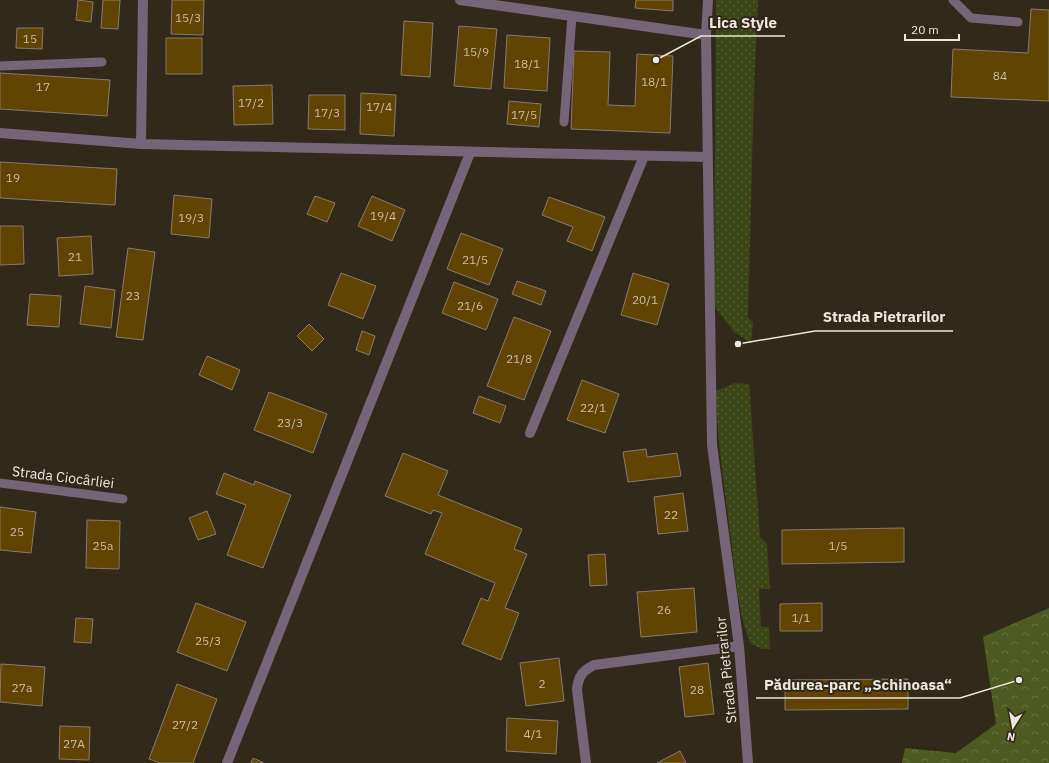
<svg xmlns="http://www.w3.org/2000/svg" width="1049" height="763" viewBox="0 0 1049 763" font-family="'IBM Plex Sans',sans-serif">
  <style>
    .grass { fill: url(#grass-dots) }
    .forest { fill: url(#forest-crowns) }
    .building { fill: #614302; stroke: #867c6b }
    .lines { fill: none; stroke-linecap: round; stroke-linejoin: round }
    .service { stroke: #766478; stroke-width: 9 }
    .minor { stroke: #766478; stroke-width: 10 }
    .labels { text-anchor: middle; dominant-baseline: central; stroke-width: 4; stroke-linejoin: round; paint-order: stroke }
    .number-label { font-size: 12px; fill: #c9bda6 }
    .street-label { font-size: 14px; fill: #ece6dd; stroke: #32291b }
    .leader { fill: none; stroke: #ece6dd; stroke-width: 1.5 }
    .callout-dot { fill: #ece6dd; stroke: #32291b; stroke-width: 1.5 }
    .callout-label { font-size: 15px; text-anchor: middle; font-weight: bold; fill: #ece6dd; stroke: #32291b; stroke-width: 4; stroke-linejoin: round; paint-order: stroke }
  </style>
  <defs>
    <pattern id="grass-dots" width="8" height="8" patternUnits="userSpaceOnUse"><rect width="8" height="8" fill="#3b4515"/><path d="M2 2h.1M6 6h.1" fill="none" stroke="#586037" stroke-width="1.8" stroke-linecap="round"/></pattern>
    <pattern id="forest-crowns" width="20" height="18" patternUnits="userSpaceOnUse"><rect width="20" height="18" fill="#4e5a20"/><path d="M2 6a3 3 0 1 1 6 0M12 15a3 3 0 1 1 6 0" fill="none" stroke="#687240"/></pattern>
  </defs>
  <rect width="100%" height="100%" fill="#32291b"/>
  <path class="grass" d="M716,0H758L754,90L748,317L753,323L751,343L734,332L715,307L714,281Z
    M735,383L749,384L750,396L760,537L767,544L770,589H759L761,627H769L770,649H762L751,644C737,612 736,574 731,540C725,490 717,441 716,391Z"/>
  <path class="forest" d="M1049,608V763H902L905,748L956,753L996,724L983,637Z"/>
  <path class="building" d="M78,0L93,2L91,22L76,20Z
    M103,0H120L118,29L101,28Z
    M172,0H204L203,35L171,34Z
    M636,0H673V11L635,8Z
    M1031,9L1049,10V101L951,97L953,49L1028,53Z
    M404,21L433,23L430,77L401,75Z
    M459,26L497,29L491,89L454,86Z
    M17,28H43L42,49L16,48Z
    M507,35L550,38L547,91L504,88Z
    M166,38H202V74H166Z
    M574,51L610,52L608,105L635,106L637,54L673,56L670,133L571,129Z
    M0,73L110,80L107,116L0,109Z
    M272,85L273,124L234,125L233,86Z
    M361,93L396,95L394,136L360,134Z
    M309,95H345V130L308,129Z
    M509,101L541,104L539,127L507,124Z
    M0,162L117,169L115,205L0,198Z
    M174,195L212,199L209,238L171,234Z
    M315,196L335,203L327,222L307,214Z
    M372,196L405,210L392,241L358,226Z
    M549,197L605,217L592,251L567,241L573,227L542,215Z
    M0,226H23L24,264L0,265Z
    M461,233L503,249L489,285L447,269Z
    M91,236L93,274L59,276L57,238Z
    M128,248L155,252L143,340L116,337Z
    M341,273L376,286L363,319L328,305Z
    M633,273L669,284L657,325L621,315Z
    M517,281L546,291L541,305L512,294Z
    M454,282L498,299L486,330L442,313Z
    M85,286L115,290L111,328L80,324Z
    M30,294L61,296L59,327L27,325Z
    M514,317L551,331L524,400L487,386Z
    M309,324L324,339L312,351L297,336Z
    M362,331L375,336L369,355L356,350Z
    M207,356L240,370L232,390L199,375Z
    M582,380L619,394L605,433L567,420Z
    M269,392L327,414L313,453L254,430Z
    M479,396L506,406L500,423L473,413Z
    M646,449L647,457L677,453L681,476L628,482L623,452Z
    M403,453L448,471L438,495L522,529L514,549L527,554L505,608L519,613L501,660L462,644L481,598L488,601L495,583L425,554L442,513L433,510L431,514L385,496Z
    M224,473L254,485L255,481L291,495L263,568L227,555L246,505L216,494Z
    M683,493L688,531L658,534L654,497Z
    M0,507L36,512L31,553L0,550Z
    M207,511L216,534L198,540L189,518Z
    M87,520L120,521L119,569L86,568Z
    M904,528V562L782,564V530Z
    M605,554L607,585L590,586L588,555Z
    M694,588L697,632L641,637L637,592Z
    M196,603L246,622L227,671L177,652Z
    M822,603V631H780V604Z
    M76,618L93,619L91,643L74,642Z
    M559,658L564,701L526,706L520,663Z
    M708,663L714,714L685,717L679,667Z
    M1,664L45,667L42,706L0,702Z
    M908,679V709L785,710V680Z
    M177,684L217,699L193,763H160L149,759Z
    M507,718L558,721L556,754L506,751Z
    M60,726L90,727L89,760L59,759Z
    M680,751L686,763H657Z
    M253,758L264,763H251Z"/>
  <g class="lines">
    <path class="service" d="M953,0L971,18L1018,22
      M0,66L102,62
      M564,122L572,16
      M0,483L123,499"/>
    <path class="minor" d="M143,0L141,144L707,157
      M460,0L706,35
      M708,0L706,35L712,445L739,646L748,763
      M0,133L141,144
      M530,433L644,156
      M227,763L470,153
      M586,763L577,690C578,677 582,671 594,665L739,646"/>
  </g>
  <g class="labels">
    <g class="number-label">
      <text x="188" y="17">15/3</text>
      <text x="30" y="38">15</text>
      <text x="476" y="51">15/9</text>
      <text x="527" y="63">18/1</text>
      <text x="1000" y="75">84</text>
      <text x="654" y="81">18/1</text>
      <text x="43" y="86">17</text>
      <text x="251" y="102">17/2</text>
      <text x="379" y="106">17/4</text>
      <text x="327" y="112">17/3</text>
      <text x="524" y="114">17/5</text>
      <text x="13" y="177">19</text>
      <text x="383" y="215">19/4</text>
      <text x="191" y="217">19/3</text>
      <text x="75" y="256">21</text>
      <text x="475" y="259">21/5</text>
      <text x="133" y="295">23</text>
      <text x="645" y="299">20/1</text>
      <text x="470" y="305">21/6</text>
      <text x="519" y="358">21/8</text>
      <text x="593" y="407">22/1</text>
      <text x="290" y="422">23/3</text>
      <text x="671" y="514">22</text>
      <text x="17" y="531">25</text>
      <text x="103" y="545">25a</text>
      <text x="838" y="545">1/5</text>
      <text x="664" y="609">26</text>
      <text x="801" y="617">1/1</text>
      <text x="208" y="640">25/3</text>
      <text x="542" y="683">2</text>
      <text x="22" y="687">27a</text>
      <text x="697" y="689">28</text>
      <text x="185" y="724">27/2</text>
      <text x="533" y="733">4/1</text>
      <text x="74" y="743">27A</text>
    </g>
    <g class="street-label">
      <text transform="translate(63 477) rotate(7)">Strada Ciocârliei</text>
      <text transform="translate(726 670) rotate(-96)">Strada Pietrarilor</text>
    </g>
  </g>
  <path class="leader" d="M656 60L701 36H785M738 344L815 331H953M1019 680L960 698H756"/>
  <g class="callout-dot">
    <circle cx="656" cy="60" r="4"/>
    <circle cx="738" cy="344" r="4"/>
    <circle cx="1019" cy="680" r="4"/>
  </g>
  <g class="callout-label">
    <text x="743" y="28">Lica Style</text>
    <text x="884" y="322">Strada Pietrarilor</text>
    <text x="858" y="690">Pădurea-parc „Schinoasa“</text>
  </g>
  <g transform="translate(1013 727) rotate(191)" stroke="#32291b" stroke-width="3" paint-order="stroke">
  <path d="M0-3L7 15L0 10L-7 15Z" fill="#ece6dd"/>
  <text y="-6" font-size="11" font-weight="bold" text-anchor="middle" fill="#ece6dd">N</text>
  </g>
  <path d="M905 34v6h54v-6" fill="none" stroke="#ece6dd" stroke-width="2"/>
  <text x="911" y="34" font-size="12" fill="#ece6dd" stroke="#32291b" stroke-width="3" paint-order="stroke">20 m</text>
</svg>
